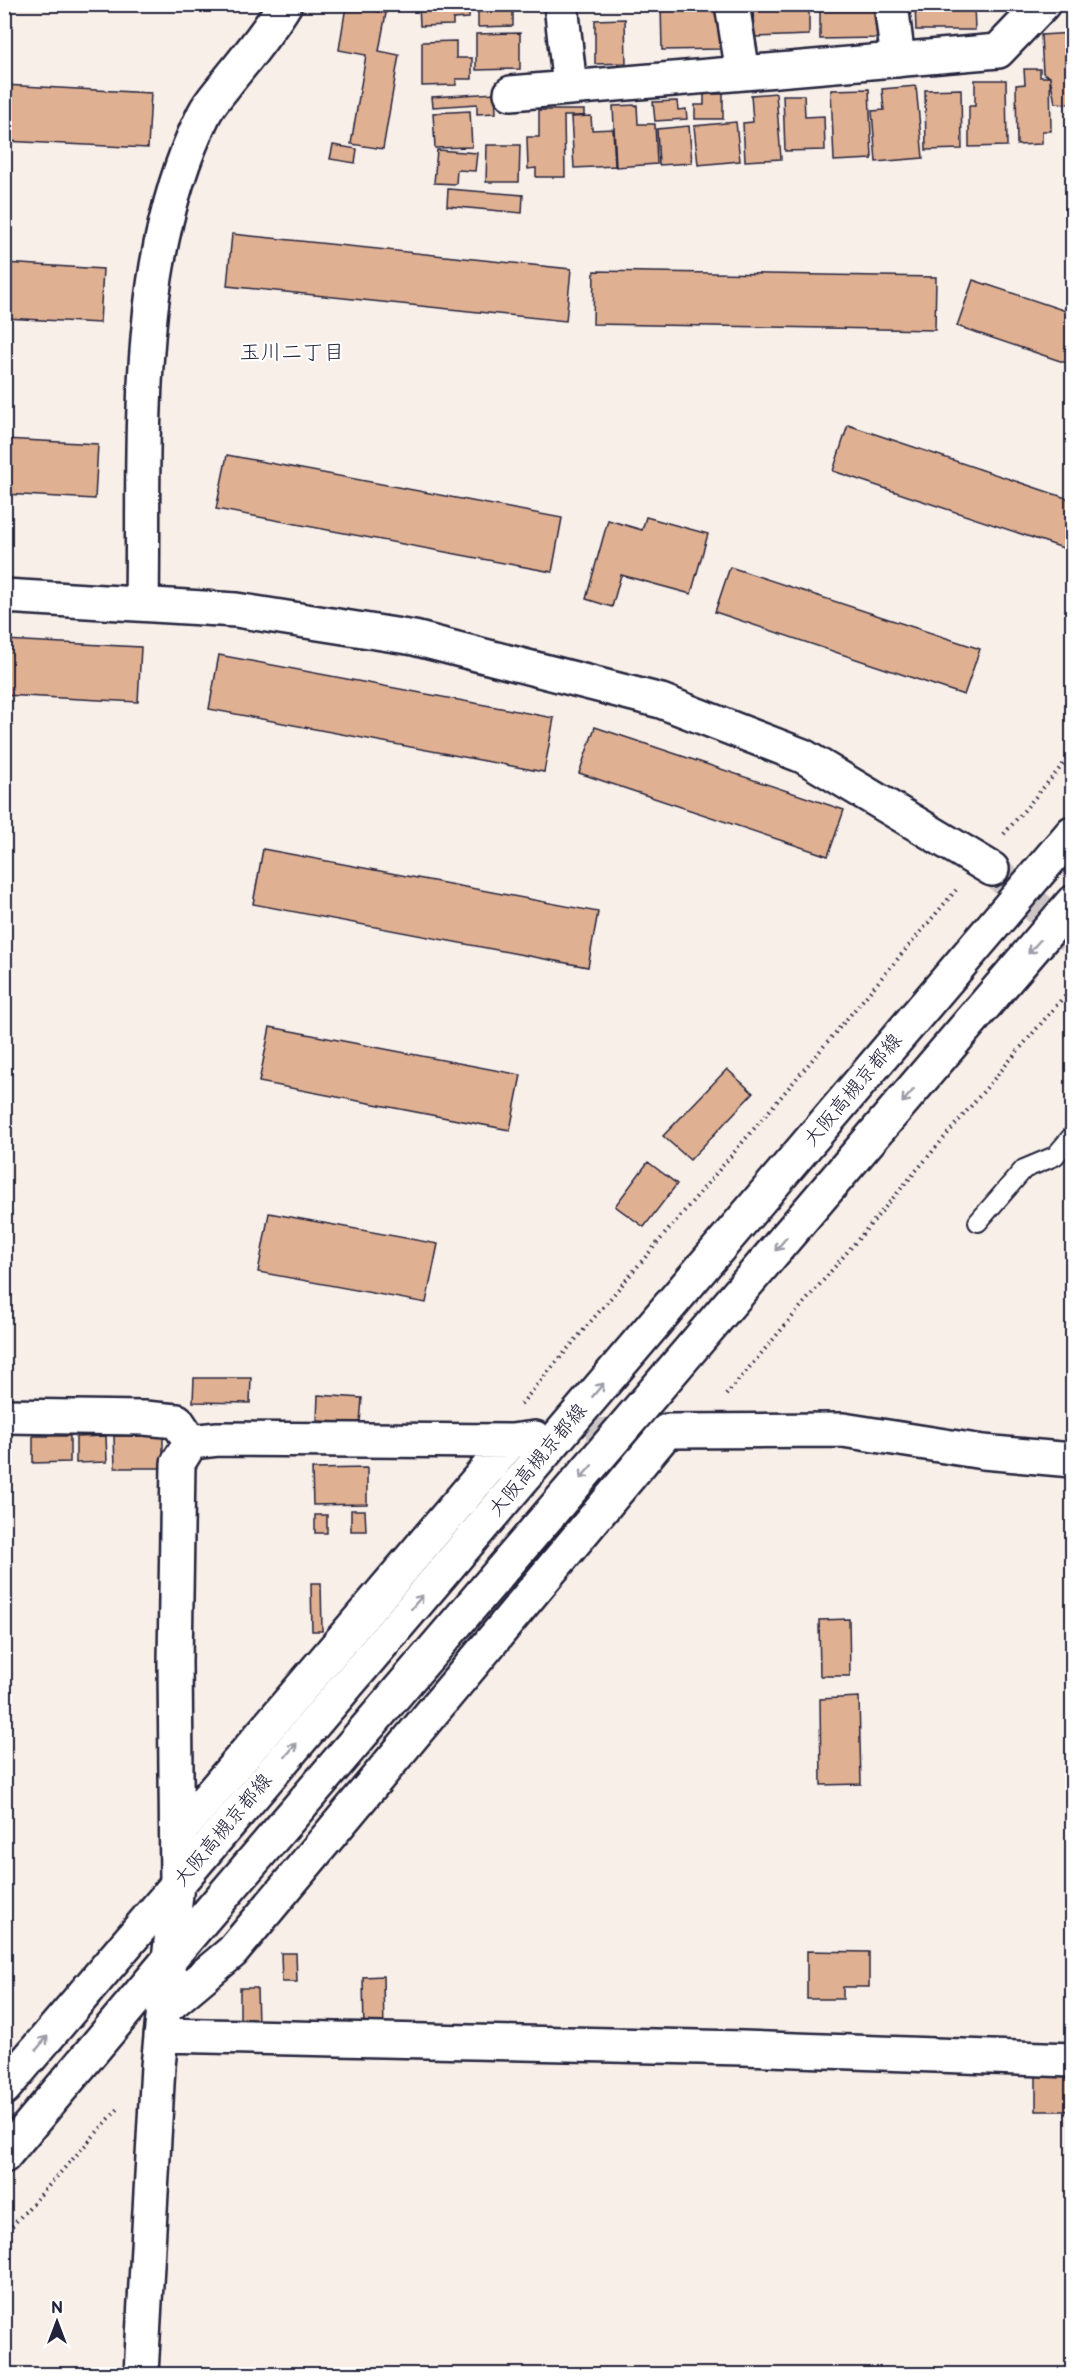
<svg xmlns="http://www.w3.org/2000/svg" width="1077" height="2379" viewBox="0 0 1077 2379" font-family="'Balsamiq Sans','Klee One',sans-serif">
  <style>
    .building { fill: #e0b092; stroke: #22223b; stroke-width: 1.5 }
    .lines { fill: none; stroke-linecap: round; stroke-linejoin: round }
    .street-tunnel { stroke: #cec6c6; stroke-width: 33; stroke-dasharray: 33 16; stroke-linecap: butt }
    .lane-casing { stroke: #22223b; stroke-width: 22 }
    .street-casing { stroke: #22223b; stroke-width: 38 }
    .secondary-casing { stroke: #22223b; stroke-width: 38 }
    .primary-casing { stroke: #22223b; stroke-width: 38 }
    .path { stroke: #22223b; stroke-width: 4; stroke-dasharray: 1.5 4.5; stroke-linecap: butt }
    .lane { stroke: #fff; stroke-width: 18 }
    .street { stroke: #fff; stroke-width: 33 }
    .secondary { stroke: #fff; stroke-width: 33 }
    .primary { stroke: #fff; stroke-width: 33 }
    .oneway { stroke: #9c9ca7 }
    .labels { text-anchor: middle; dominant-baseline: central; stroke-width: 4.5; stroke-linejoin: round; paint-order: stroke }
    .street-label { font-size: 20px; fill: #22223b; stroke: #fff }
    .neighbourhood-label { font-size: 21px; fill: #22223b; stroke: #fff }
  </style>
  <rect width="100%" height="100%" fill="#f9efe9"/>
  <filter id="ink" filterUnits="userSpaceOnUse"><feTurbulence type="fractalNoise" baseFrequency=".0167" numOctaves="2"/><feDisplacementMap in="SourceGraphic" scale="12" xChannelSelector="R" yChannelSelector="G"/><feConvolveMatrix kernelMatrix="1 2 1 2 8 2 1 2 1" color-interpolation-filters="sRGB"/></filter>
  <g filter="url(#ink)">
    <path class="building" d="M419,4H469V18L453,19V25L420,26Z
      M478,4H513V26L478,27Z
      M720,4V49L662,50L661,5Z
      M753,4H809V35L754,37Z
      M915,4H974L975,30H916Z
      M876,5L877,38L820,39V6Z
      M346,6L386,13L379,51L399,55L383,149L351,144L366,55L339,50Z
      M625,19L626,63L595,64V20Z
      M520,33V69L476,70V34Z
      M1072,33L1070,104L1055,103L1050,77L1043,73L1041,35Z
      M456,41V58H472V79H456V85L422,86V42Z
      M1024,69H1040V77H1050L1051,131H1042V144L1017,145L1016,85L1025,84Z
      M975,80H1006L1007,146L969,147V106H975Z
      M4,85L151,93L148,148L4,141Z
      M916,86L923,158L876,162L872,111L884,110L882,89Z
      M869,89L872,159L834,161L831,90Z
      M961,89L962,149L926,150L925,90Z
      M495,93L496,113L477,114V104L433,107L432,97Z
      M776,93L781,159L745,161L743,123L753,122L751,95Z
      M704,94H723V119H695V105H704Z
      M783,95H804L805,117L824,116L825,150L785,151Z
      M677,101L678,110L686,109L687,119L655,121L653,102Z
      M637,105L638,124H655L657,164L616,167L613,106Z
      M539,110H584V116H564L565,177H536V168L528,169L527,137H539Z
      M470,111L472,147L435,148L433,113Z
      M591,116L592,130L613,129L615,166L574,168L571,117Z
      M736,122L740,161L698,165L694,126Z
      M689,126L692,163L659,165L657,129Z
      M333,145L357,149L355,163L330,159Z
      M487,145H520L519,182H486Z
      M437,150L477,153L475,171L457,170L456,184L434,183Z
      M448,189L523,195L522,213L447,206Z
      M232,234L571,269L566,321L227,286Z
      M4,263L103,269L100,323L4,318Z
      M594,271L936,277L935,330L593,324Z
      M973,280L1072,313V365L957,326Z
      M848,425L1072,500V551L833,471Z
      M4,439L98,444L95,499L4,494Z
      M227,455L562,518L552,572L216,509Z
      M646,517L708,534L691,594L621,575L612,607L586,599L608,520L642,530Z
      M730,567L980,649L964,695L715,612Z
      M4,640L141,647L138,702L4,695Z
      M219,655L554,718L544,772L209,709Z
      M595,727L844,810L828,856L579,773Z
      M263,849L598,912L588,967L253,904Z
      M270,1027L521,1075L510,1130L259,1082Z
      M727,1069L753,1093L690,1160L663,1136Z
      M648,1162L677,1184L644,1227L615,1206Z
      M269,1213L438,1244L426,1303L258,1272Z
      M194,1378H251L250,1403L193,1402Z
      M318,1395L362,1398L360,1423L317,1421Z
      M33,1436H70V1462L33,1463Z
      M106,1436L107,1462L76,1463V1437Z
      M114,1436H163V1468H115Z
      M367,1468V1504L313,1505L312,1469Z
      M351,1510H365L366,1531H351Z
      M315,1515H327V1533H315Z
      M311,1583H321L322,1631H312Z
      M849,1619L850,1676H820L819,1620Z
      M859,1697L861,1784L821,1785L820,1699Z
      M807,1951L869,1952V1987H843V1999H807Z
      M281,1953H296L297,1982H282Z
      M383,1976L384,2033H364L363,1977Z
      M240,1988H257L258,2025L240,2026Z
      M1036,2076L1072,2077V2111H1036Z"/>
    <g class="lines">
      <path class="street-tunnel" d="M992,869L1072,937
        M537,1438L667,1431"/>
      <defs>
        <path id="lane" d="M978,1222L1024,1169L1055,1156L1072,1136"/>
        <path id="street" d="M561,4L570,88
          M732,4L743,73
          M891,4L898,60
          M511,93L998,51L1043,4
          M4,596L236,610L414,638L661,701L803,756L992,869
          M4,1416L144,1418L177,1421L191,1442
          M191,1442L218,1439L511,1441L535,1438
          M178,1833L511,1441
          M164,2009L232,1952L667,1431L843,1430L983,1452L1072,1460
          M161,2035L743,2048L1072,2060
          M141,2374L158,2066L177,1884L175,1663L178,1463L191,1442"/>
        <path id="secondary" d="M142,603C145,443 131,261 204,114C210,102 220,92 228,81C248,56 269,31 285,4"/>
        <path id="primary" d="M4,2088L1072,833
          M4,2156L171,1957L1072,903"/>
      </defs>
      <use href="#lane" class="lane-casing"/>
      <use href="#street" class="street-casing"/>
      <use href="#secondary" class="secondary-casing"/>
      <use href="#primary" class="primary-casing"/>
      <path class="path" d="M1004,834L1072,754
        M726,1395L1072,987
        M521,1404L956,890
        M4,2235L118,2109"/>
      <use href="#lane" class="lane"/>
      <use href="#street" class="street"/>
      <use href="#secondary" class="secondary"/>
      <use href="#primary" class="primary"/>
    </g>
    <defs><path id="oneway-shaft" d="M-6 0H5M1.5-3L5.5 0L1.5 3" fill="none" stroke-width="1.6" stroke-linecap="round" stroke-linejoin="round" transform="scale(1.5)"/></defs>
    <g class="oneway">
      <use href="#oneway-shaft" transform="translate(1034 947) rotate(131)"/>
      <use href="#oneway-shaft" transform="translate(908 1096) rotate(131)"/>
      <use href="#oneway-shaft" transform="translate(781 1244) rotate(131)"/>
      <use href="#oneway-shaft" transform="translate(598 1390) rotate(-50)"/>
      <use href="#oneway-shaft" transform="translate(586 1472) rotate(131)"/>
      <use href="#oneway-shaft" transform="translate(417 1602) rotate(-50)"/>
      <use href="#oneway-shaft" transform="translate(291 1750) rotate(-50)"/>
      <use href="#oneway-shaft" transform="translate(42 2043) rotate(-50)"/>
    </g>
  </g>
  <g class="labels">
    <g class="street-label">
      <text transform="translate(853 1090) rotate(-50)">大阪高槻京都線</text>
      <text transform="translate(538 1460) rotate(-50)">大阪高槻京都線</text>
      <text transform="translate(223 1830) rotate(-50)">大阪高槻京都線</text>
    </g>
    <g class="neighbourhood-label">
      <text x="292" y="352">玉川二丁目</text>
    </g>
  </g>
  <rect width="1077" height="2379" fill="none" stroke="#fff" stroke-width="24"/>
  <rect x="12" y="12" width="1053" height="2355" fill="none" stroke="#22223b" stroke-width="2" filter="url(#ink)"/>
  <g transform="translate(57 2322)" stroke="#ffffff" stroke-width="4.5" paint-order="stroke">
  <path d="M0-4.5L10 22L0 15L-10 22Z" fill="#22223b"/>
  <text y="-9" font-size="16" font-weight="bold" text-anchor="middle" fill="#22223b">N</text>
  </g>
</svg>
